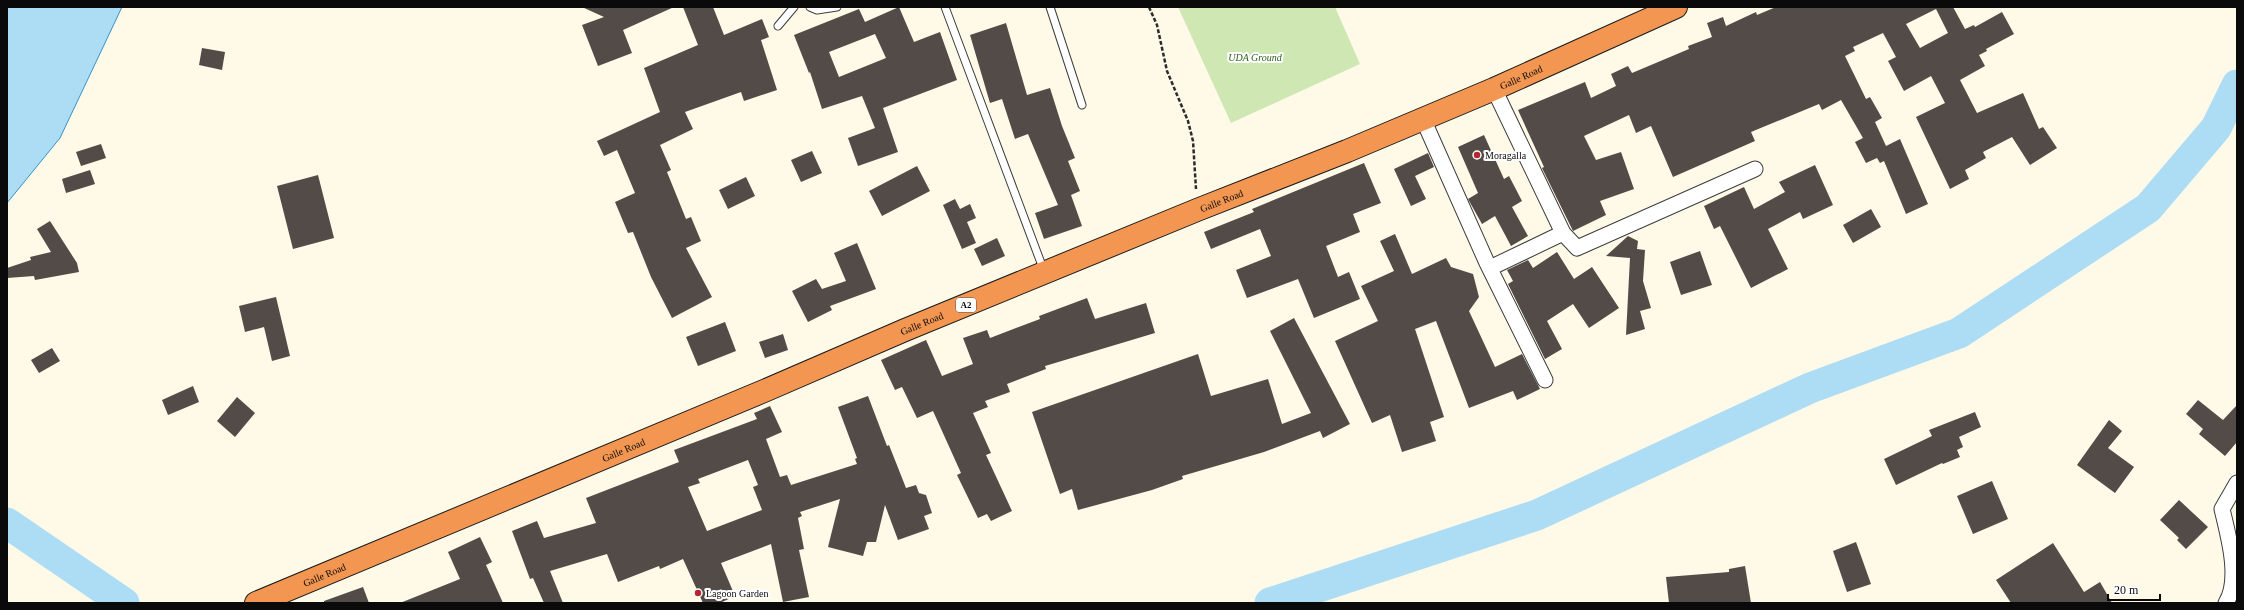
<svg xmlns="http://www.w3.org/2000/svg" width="2244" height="610" viewBox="0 0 2244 610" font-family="'Times New Roman',serif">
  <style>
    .green { fill: #cfe7b3 }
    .water { fill: #addcf5; stroke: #3693ca }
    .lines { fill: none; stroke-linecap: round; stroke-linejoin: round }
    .river { stroke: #addcf5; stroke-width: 31 }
    .building { fill: #524b47; fill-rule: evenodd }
    .lane-casing { stroke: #3d3d3d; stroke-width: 9 }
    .street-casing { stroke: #3d3d3d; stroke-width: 17 }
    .highway-casing { stroke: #1b1b1b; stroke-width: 24 }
    .path { stroke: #2c2c2c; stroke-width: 2.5; stroke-dasharray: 4 2; stroke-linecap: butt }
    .lane { stroke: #fff; stroke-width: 7 }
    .street { stroke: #fff; stroke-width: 15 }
    .highway { stroke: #f29652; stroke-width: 22 }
    .poi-dot { fill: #b62631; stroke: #fff; stroke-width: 1.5 }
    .labels { text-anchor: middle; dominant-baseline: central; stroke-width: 4; stroke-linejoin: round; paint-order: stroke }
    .shield { fill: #fff; stroke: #545454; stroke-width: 1 }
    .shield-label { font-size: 9px; font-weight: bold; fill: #0a0a0a }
    .park-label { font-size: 10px; font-style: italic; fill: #2c5f1d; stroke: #fff }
    .street-label { font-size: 10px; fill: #0a0a0a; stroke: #fff }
    .poi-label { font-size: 10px; fill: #0a0a0a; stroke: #fff; text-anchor: start }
  </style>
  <rect width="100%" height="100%" fill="#fff9e7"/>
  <path class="green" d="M1178,7H1335L1360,64L1231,123Z"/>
  <path class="water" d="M7,7H122L60,138L7,203Z"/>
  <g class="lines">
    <path class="river" d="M7,523L124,603
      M1270,603L1537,515L1810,388L1959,333L2148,208L2216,128L2237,85"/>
  </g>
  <path class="building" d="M582,7H674L623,30L632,53L598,66L582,25L604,17Z
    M683,7H713L724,35L762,19L769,37L761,40L777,90L744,101L741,92L685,112L693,129L660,145L671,170L667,172L686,219L691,217L701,241L686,248L712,297L672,318L651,277L633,232L628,233L615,202L635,193L617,150L604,156L597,141L660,112L644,68L698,45Z
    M899,7L914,42L940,32L957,80L883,108L898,152L858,166L848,138L875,128L862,96L822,109L810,72L809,73L794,35L859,9L865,22ZM875,34L886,58L839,77L829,52Z
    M1776,7H1953L1965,29L1974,25L1975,27L2002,12L2014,34L1986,49L1987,51L1979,55L1985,66L1960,80L1977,113L2023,93L2039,129L2043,127L2057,148L2030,165L2012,137L1983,152L1986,158L1965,170L1969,179L1950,189L1916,117L1945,103L1931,76L1904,91L1888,61L1896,57L1883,33L1853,47L1855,51L1845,56L1866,99L1870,97L1882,118L1875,122L1886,146L1900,139L1928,204L1906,214L1884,161L1880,163L1877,158L1866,163L1855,142L1863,138L1841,100L1822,110L1819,104L1751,132L1755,141L1673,177L1651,126L1636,133L1629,115L1584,136L1596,160L1621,152L1634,189L1600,201L1606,215L1573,231L1542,168L1544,167L1518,110L1585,82L1591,98L1616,86L1611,74L1628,66L1632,73L1689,49L1688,46L1712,37L1707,23L1723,17L1726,26L1756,12L1757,15ZM1936,9L1948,33L1920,48L1906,24Z
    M1006,23L1027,95L1050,88L1062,126L1075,158L1068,161L1080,191L1071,195L1082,226L1044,239L1035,213L1058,205L1028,134L1015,139L1002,99L990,103L970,35Z
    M202,48L225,52L222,70L199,65Z
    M1484,135L1504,179L1509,176L1522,201L1512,207L1528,236L1511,246L1495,216L1482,224L1468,199L1478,193L1458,147Z
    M101,144L106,158L81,166L76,152Z
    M812,151L822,173L801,182L791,160Z
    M1428,153L1434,167L1415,176L1426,199L1411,206L1394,169Z
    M1364,163L1381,203L1353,214L1360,232L1326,246L1338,277L1349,272L1360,299L1314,318L1298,279L1247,298L1236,270L1271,256L1260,229L1211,249L1204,232L1254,212L1252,209Z
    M1815,165L1833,205L1803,219L1800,212L1768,229L1788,269L1751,288L1720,226L1714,229L1704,206L1744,187L1754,209L1785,192L1779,182Z
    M917,166L930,191L882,216L869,191Z
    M90,170L95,184L66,193L62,179Z
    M318,175L334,238L293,249L277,186Z
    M746,177L755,196L728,209L719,190Z
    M955,199L960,209L970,204L976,218L967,222L976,243L962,249L943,205Z
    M1871,209L1881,227L1853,243L1843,225Z
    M50,221L77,263L79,272L35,280L34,276L7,278V268L31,260L30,257L51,252L37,229Z
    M1395,234L1412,274L1446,258L1451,267L1473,274L1479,297L1469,311L1495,367L1522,354L1540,389L1517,400L1513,391L1469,408L1436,321L1415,329L1444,417L1430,422L1436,441L1402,452L1390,415L1372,423L1335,341L1378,321L1361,286L1394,271L1380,241Z
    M1628,236L1638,241L1637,249L1645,250L1643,281L1651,308L1640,311L1645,329L1626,335L1630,258L1606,256Z
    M997,238L1005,256L982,266L974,249Z
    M857,243L876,289L830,306L832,310L808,322L792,291L816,279L822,289L846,281L834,253Z
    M1700,251L1712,285L1681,295L1670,262Z
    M1557,252L1574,279L1592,267L1619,308L1589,328L1573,304L1547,321L1562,349L1545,359L1508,284L1513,281L1507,270L1528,260L1533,268Z
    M276,297L290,356L272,361L264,327L245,332L239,306Z
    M1087,298L1095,319L1146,303L1155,333L1045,366L1046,369L1007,384L1010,392L985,401L988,407L973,413L991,453L986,455L1012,511L991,521L987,514L978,518L957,475L961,473L933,411L917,418L902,387L895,390L881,360L926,340L942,376L973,364L963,338L987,330L990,338L1040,319L1039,316Z
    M1294,318L1350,424L1323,438L1320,431L1264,452L1182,476L1183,479L1152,490L1078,510L1072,489L1060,494L1032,412L1198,354L1211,396L1268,379L1282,424L1311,413L1270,331Z
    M725,322L736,351L698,366L686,337Z
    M783,334L788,350L765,358L759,342Z
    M52,348L60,361L39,373L31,360Z
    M193,386L199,402L168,415L162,400Z
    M868,396L887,446L889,445L906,488L916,485L919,493L926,495L932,513L924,516L929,529L898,540L885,505L876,542H867L863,556L828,547L840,499L800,512L802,516L798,518L804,549L799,550L809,597L783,602L771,544L721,563L735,596L720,603H703L683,559L660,569L659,566L618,582L607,554L550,571L563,603H544L533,578L530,579L512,531L537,521L544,538L596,523L586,498L679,462L674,450L757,419L754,413L770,406L782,432L766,439L780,477L787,475L791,485L857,464L855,459L857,458L838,407ZM748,460L758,485L753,487L762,510L707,531L688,487L700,483L698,479Z
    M237,397L255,413L235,437L217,421Z
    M2198,400L2223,420L2237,405V442L2225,456L2199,434L2203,429L2186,414Z
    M1975,412L1981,427L1959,437L1963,447L1957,450L1960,457L1943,464L1942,463L1896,485L1884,459L1932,436L1929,430Z
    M2109,420L2122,431L2108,448L2134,467L2115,493L2077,465Z
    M1992,481L2008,519L1973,534L1957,496Z
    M2179,500L2208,527L2186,549L2177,540L2179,538L2160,520Z
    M480,537L492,562L486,565L503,603H400L460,579L448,552Z
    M1856,542L1871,584L1847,592L1833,551Z
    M2053,543L2084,592L2100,582L2112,603H2011L1996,580Z
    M1745,566L1751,603H1669L1666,577L1729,572V569Z
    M363,587L369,603H324V601Z"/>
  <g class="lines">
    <defs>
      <path id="lane" d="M810,7L817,10L837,7
        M945,7L1044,271
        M1050,7L1082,105
        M778,26L794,7"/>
      <path id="street" d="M1423,119L1487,263L1545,380
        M1563,233L1577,248L1755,169
        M1490,268L1563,233L1494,89
        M2226,603C2241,579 2228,535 2222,509L2237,483"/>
      <g id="highway">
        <path id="s1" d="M256,603L764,391L905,330L1197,210L1347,151L1494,89L1676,7"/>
      </g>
    </defs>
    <use href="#lane" class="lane-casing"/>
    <use href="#street" class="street-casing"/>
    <use href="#highway" class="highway-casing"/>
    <path class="path" d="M1149,7L1157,25L1167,71L1188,121L1193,141L1196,189"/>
    <use href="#lane" class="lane"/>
    <use href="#street" class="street"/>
    <use href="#highway" class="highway"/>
  </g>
  <g class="poi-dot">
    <circle cx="1477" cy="155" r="4"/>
    <circle cx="698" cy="593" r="4"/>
  </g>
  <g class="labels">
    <rect class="shield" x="956" y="298" width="20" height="14" rx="3"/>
    <g class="shield-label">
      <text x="966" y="305">A2</text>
    </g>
    <g class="park-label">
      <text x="1255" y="57">UDA Ground</text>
    </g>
    <g class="street-label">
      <text stroke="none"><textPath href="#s1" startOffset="1370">Galle Road</textPath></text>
      <text stroke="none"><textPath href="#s1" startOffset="1046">Galle Road</textPath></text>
      <text stroke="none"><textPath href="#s1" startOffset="722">Galle Road</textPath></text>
      <text stroke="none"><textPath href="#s1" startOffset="398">Galle Road</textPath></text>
      <text stroke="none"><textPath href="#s1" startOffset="74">Galle Road</textPath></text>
    </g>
    <g class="poi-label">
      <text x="1485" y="155">Moragalla</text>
      <text x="706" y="593">Lagoon Garden</text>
    </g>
  </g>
  <rect width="2244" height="610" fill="none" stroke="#0a0a0a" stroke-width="16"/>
  <path d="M2108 594v6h52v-6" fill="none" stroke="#0a0a0a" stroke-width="2"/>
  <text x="2114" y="594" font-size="12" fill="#0a0a0a" stroke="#ffffff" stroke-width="3" paint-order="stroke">20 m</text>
</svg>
